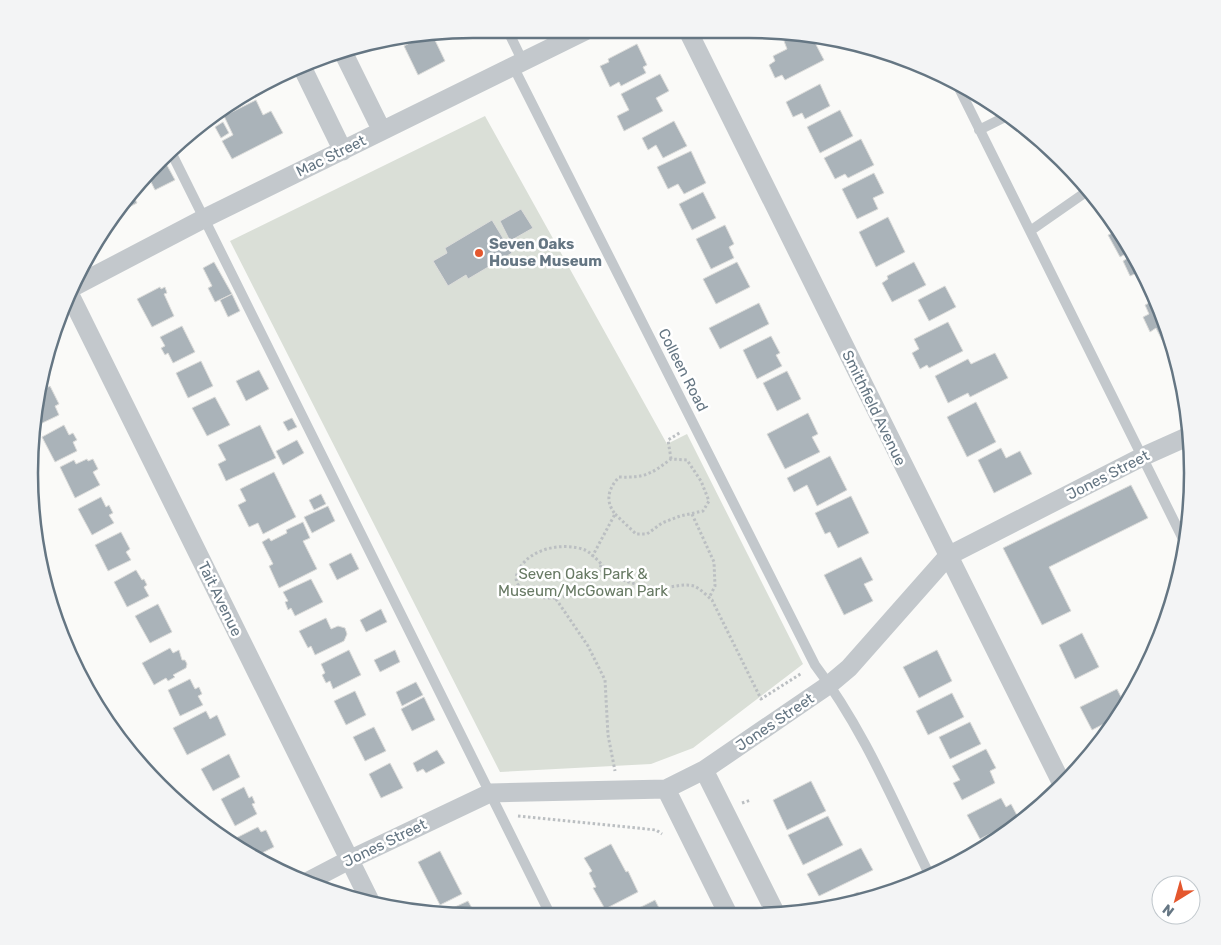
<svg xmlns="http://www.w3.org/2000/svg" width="1221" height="945" viewBox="0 0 1221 945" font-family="Rubik,sans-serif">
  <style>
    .green { fill: #dadfd7 }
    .building { fill: #aab3b9; stroke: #dcdcda }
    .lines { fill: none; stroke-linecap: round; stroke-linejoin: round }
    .path { stroke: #bbbfc2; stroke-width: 3; stroke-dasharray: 2.5 2.5; stroke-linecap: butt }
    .lane { stroke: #c3c8cc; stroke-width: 10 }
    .street { stroke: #c3c8cc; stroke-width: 19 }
    .poi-dot { fill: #e4572e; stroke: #fff; stroke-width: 2 }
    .labels { text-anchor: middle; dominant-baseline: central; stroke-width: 5; stroke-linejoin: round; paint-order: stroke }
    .street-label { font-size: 15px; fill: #657683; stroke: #fff }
    .poi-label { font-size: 15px; font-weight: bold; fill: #657683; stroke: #fff; text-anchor: start }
    .park-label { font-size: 15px; fill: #687a64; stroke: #fff }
    .rim { fill: none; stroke: #657683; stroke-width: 2.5 }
  </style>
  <rect width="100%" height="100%" fill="#fafaf8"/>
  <path class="green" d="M485,116L667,444L687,434L803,664L693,748L651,764L500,772L230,241Z"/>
  <path class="building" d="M759,30H777L763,37Z
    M432,34L445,61L418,75L404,46L415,40V38L419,36L420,38Z
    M798,34L812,37L824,60L785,80L782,75L775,78L769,65L775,61L773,56L787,49L784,41Z
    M637,44L647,65L643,67L646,73L621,86L619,82L610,87L600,66L609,62L608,59Z
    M660,74L669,91L656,98L663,111L624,131L617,116L629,110L621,94Z
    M820,84L830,106L805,119L802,113L793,117L786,102Z
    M254,87L257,94L224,112L223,109Z
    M256,100L263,115L271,111L283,133L232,159L222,141L233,135L224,116Z
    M840,110L853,136L820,153L807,127Z
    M674,121L687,146L663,158L656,145L648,150L642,138Z
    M223,122L229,133L221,138L215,127Z
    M861,139L874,165L848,178L845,174L835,179L824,158Z
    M691,151L706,183L684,194L678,184L668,189L657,167Z
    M162,156L175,180L155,190L147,174Z
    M874,173L884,193L873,198L878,209L857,219L842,189Z
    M703,192L716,218L692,230L679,204Z
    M132,193L137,203L117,213Z
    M521,209L533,228L510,241L500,221Z
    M888,217L905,252L876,267L859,232Z
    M492,220L512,253L468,279L466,275L448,286L433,261L447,253L445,248Z
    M725,225L734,244L729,247L734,258L711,269L696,239Z
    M1119,230L1131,251L1120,257L1108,235Z
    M1133,255L1150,287L1145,289L1137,273L1130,276L1123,261Z
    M214,262L232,294L215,302L208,288L212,286L203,268Z
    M737,262L750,287L716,304L703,279Z
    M914,262L926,285L892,302L882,283L888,279L887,276Z
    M945,286L956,307L929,321L918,300Z
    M160,287L161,289L165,287L167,293L164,294L174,316L152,327L137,299Z
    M232,294L240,311L228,317L220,300Z
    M1157,299L1169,337L1162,340L1156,328L1150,332L1143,317L1149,314L1145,305Z
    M759,303L769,324L720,349L709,328Z
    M948,322L963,351L929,368L927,365L920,369L912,353L919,349L914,339Z
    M182,326L195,352L173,363L168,353L165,355L161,348L165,346L160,337Z
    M771,336L780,353L776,355L782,366L757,379L743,350Z
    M995,353L1008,378L970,397L968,393L948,403L935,376L968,359L971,364Z
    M201,361L213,386L188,398L176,373Z
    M259,370L269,389L246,401L236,381Z
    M787,371L801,399L777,411L763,383Z
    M50,386L59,404L55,406L59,415L36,426L37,393Z
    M215,397L230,425L207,436L192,408Z
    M976,402L996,442L967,457L947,417Z
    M808,413L818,434L812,437L820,452L785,469L767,434Z
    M292,418L297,427L288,431L283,422Z
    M64,425L69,435L73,433L77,440L73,442L77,451L55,462L42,437Z
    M260,425L276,458L226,481L218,464L226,460L218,445Z
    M297,440L304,453L283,465L276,451Z
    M1001,448L1006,458L1020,451L1032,474L994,493L978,460Z
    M830,456L847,490L817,506L807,485L794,492L787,478Z
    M87,459L88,461L93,459L98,469L93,472L100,485L75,498L60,467L74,460L76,464Z
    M274,472L296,517L263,534L258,523L249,527L238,505L246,501L240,489Z
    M1131,485L1148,518L1049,567L1071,611L1042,625L1003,548Z
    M321,494L326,504L314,510L309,500Z
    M851,496L869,533L838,548L830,532L825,534L815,513Z
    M101,497L106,507L109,505L113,513L109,515L114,523L92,535L78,509Z
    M328,506L335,521L312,533L304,517Z
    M303,522L310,538L303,541L317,569L279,588L269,566L273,564L262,542L269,538L271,541L287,533L286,530Z
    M121,532L130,549L126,552L131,560L108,571L95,545Z
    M351,553L359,569L337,580L329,564Z
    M861,557L873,580L864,584L873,601L844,615L824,575Z
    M136,570L142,580L144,579L147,585L144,587L149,596L127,607L114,582Z
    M311,579L323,602L295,616L291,608L288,610L285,602L288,601L283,592Z
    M158,604L172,632L150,643L135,616Z
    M381,609L387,622L366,632L360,620Z
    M326,618L331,629L338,626L345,628L347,634L344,641L315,655L311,646L308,648L299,631Z
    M1082,633L1099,667L1075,679L1059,645Z
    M170,648L173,653L179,650L182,660H185L187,664L186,668L173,675L175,677L168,681L166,678L154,685L142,663Z
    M349,650L361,675L333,689L330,681L326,683L322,675L325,673L321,664Z
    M395,650L400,662L380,672L374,660Z
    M937,650L952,681L919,698L903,667Z
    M190,679L195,689L199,687L202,694L198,696L203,705L180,716L168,690Z
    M416,682L423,695L402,706L396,692Z
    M1117,689L1125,705L1119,716L1092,730L1080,707Z
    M355,691L366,715L346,725L334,701Z
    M952,693L964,717L928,735L916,711Z
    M424,697L435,720L412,731L401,709Z
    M206,711L210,719L217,715L226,735L187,755L173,728Z
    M970,722L981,744L950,759L939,737Z
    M374,727L386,751L365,761L353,737Z
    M986,749L996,768L990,771L995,783L962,800L953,783L960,780L952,766Z
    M437,750L445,763L426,773L423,769L417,772L413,763Z
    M229,754L240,777L213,791L201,769Z
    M390,763L403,788L381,798L369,774Z
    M811,781L826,811L787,830L773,800Z
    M244,787L249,798L252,796L255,803L252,804L257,814L235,826L221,799Z
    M1001,798L1006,807L1011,804L1019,819L980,839L967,815Z
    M828,816L843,845L803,865L788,835Z
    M258,827L261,832L266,830L274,847L254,857L231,844L230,841Z
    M611,844L626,872L628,871L638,892L605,909L593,888L596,887L589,873L592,871L584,858Z
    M861,848L873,870L819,896L807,874Z
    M440,851L462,894L440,905L418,862Z
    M858,892L862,899L828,907H827Z
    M655,900L661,912H637V909Z
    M468,901L474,912H444Z"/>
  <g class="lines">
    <path class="path" d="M671,459L668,440L681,432
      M692,514L714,562L715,586L709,598
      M592,557L615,514C605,501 608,489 619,477C645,478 651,474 671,459L687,460L701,481L709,501L703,511L680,516L662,523L647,534H636L615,514
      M601,565C600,569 599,573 597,576C584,595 553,604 532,594C527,592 520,588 517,583C515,577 517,573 520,568C531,548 564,542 585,550C593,553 606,571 616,577C629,583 646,588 660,588C671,588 683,583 694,586C701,589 707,596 712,600L761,699L802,673
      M556,599L588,646L605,680L608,735L615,771
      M742,803L751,800
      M518,816L656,830L662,834"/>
    <path class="lane" d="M507,29L523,62
      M513,66L815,665C863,728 894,803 929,874
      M959,88L1185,543
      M979,130L1009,115
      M170,150L549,912
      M1030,231L1086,192"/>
    <path class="street" d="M687,29L1063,786
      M342,50L382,131
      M302,67L343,151
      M75,286L205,218L589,29
      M71,297L370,901
      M704,770L775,912
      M666,789L727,912
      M305,883L349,860L490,793L666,789L704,770L830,684L849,668L948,556L1142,457L1189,436"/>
  </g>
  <circle class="poi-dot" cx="479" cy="253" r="5"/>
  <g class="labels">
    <g class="street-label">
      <text transform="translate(331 156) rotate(-26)">Mac Street</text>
      <text transform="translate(683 370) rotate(63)">Colleen Road</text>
      <text transform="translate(874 408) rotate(64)">Smithfield Avenue</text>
      <text transform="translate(1108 475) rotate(-27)">Jones Street</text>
      <text transform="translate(220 599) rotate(64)">Tait Avenue</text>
      <text transform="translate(775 722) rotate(-34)">Jones Street</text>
      <text transform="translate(385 843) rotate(-26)">Jones Street</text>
    </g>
    <g class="poi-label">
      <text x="489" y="244">Seven Oaks<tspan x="489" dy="17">House Museum</tspan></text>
    </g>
    <g class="park-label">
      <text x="583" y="574">Seven Oaks Park &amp;<tspan x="583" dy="17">Museum/McGowan Park</tspan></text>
    </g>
  </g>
  <path d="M0 0H1221V945H0ZM473 38H749A435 435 0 0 1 1184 473V473A435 435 0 0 1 749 908H473A435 435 0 0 1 38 473V473A435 435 0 0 1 473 38Z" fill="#f3f4f5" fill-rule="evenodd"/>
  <path class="rim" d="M473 38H749A435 435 0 0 1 1184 473V473A435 435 0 0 1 749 908H473A435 435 0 0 1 38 473V473A435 435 0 0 1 473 38Z"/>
  <g transform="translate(1176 900) rotate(217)"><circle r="24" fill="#ffffff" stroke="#c1c8cd"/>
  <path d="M0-4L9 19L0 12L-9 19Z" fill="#e4572e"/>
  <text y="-8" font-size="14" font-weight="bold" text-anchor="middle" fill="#657683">N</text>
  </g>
</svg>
